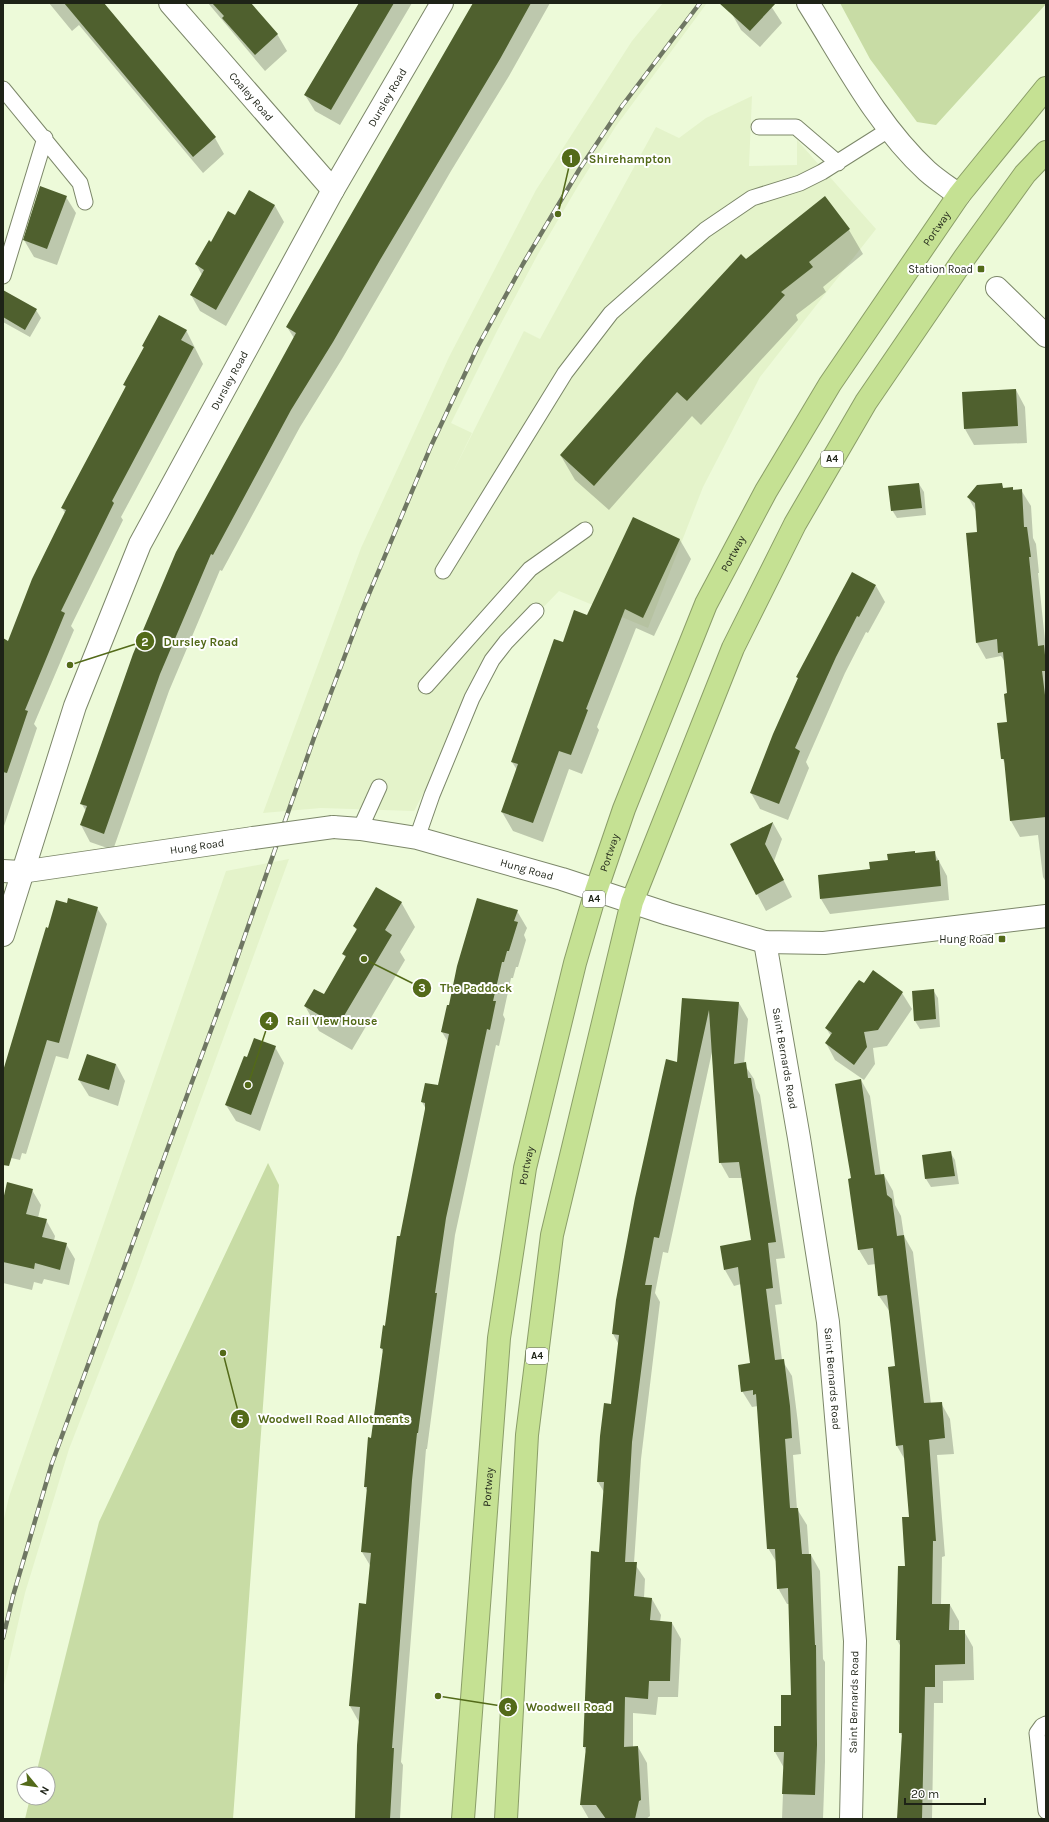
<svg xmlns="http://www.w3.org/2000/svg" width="1049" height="1822" viewBox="0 0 1049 1822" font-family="Karla,sans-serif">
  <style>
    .built { fill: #e4f3ca }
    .green { fill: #c8dca5 }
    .shadow { fill: #0003 }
    .building { fill: #4f602e }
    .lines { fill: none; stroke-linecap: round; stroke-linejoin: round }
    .lane-casing { stroke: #7c8769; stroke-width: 17 }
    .street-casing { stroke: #7c8769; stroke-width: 24 }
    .highway-casing { stroke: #8b9e68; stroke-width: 24 }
    .lane { stroke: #fff; stroke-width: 15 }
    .street { stroke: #fff; stroke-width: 22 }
    .highway { stroke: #c5e193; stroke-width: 22 }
    .rail-casing { stroke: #6f7763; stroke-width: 4.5 }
    .rail { stroke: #fff; stroke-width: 3; stroke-dasharray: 9; stroke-linecap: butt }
    .street-bridge-casing { stroke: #7c8769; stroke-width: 24; stroke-linecap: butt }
    .street-bridge { stroke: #fff; stroke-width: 22 }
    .poi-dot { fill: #536a19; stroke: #fff; stroke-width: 1.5 }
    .labels { text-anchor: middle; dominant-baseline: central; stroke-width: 4; stroke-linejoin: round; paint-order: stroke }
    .shield { fill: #fff; stroke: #62655d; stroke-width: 1 }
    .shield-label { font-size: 10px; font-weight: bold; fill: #1e2317 }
    .street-label { font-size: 11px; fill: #1e2317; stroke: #fff }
    .poi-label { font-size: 11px; fill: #1e2317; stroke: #fff; text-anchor: end }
    .leader { fill: none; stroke: #536a19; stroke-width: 1.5 }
    .callout-dot { fill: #536a19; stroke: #fff; stroke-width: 1.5 }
    .mark-label { font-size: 12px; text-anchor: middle; font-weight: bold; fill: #fff }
    .callout-label { font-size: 12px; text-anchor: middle; font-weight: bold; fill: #536a19; stroke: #fff; stroke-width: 4; stroke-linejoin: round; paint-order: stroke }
  </style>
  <rect width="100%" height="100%" fill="#edfad9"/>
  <path class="built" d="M663,3H707L616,126L578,186L538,254L498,329L451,423L472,433L454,470L524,331L540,339L656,127L679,138L706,118L752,96L749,166L797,165V140L876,229L760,377L703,487L648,628L559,591L498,654L414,811L321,808L263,813L361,548L449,357L536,190L632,41Z
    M289,859L132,1288L69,1449L25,1593L3,1689V1523L9,1497L226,871Z"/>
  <path class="green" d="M840,3H1046V4L936,125L917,122L870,59Z
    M268,1163L279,1185L233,1819H25L30,1798H48V1774H36L99,1522Z"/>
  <path class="shadow" d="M49,3H103L215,138L224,154L203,173L79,25L72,31Z
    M208,3H250L277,34L287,51L265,71Z
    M359,3H412L340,125L315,111L305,95Z
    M474,3H550L509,76L451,171L342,359L300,427L222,571L220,570L169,691L113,850L90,842L81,825L86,811L81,803L294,338L287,327Z
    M741,3H769L782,23L760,47L741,30L732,14Z
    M249,192L275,206L284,222L226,326L200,311L191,295L202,275L196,264L212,243L236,216Z
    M66,197L76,213L57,265L34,257L24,240Z
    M825,197L849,230L863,254L823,287L826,292L796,315L798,320L701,425L692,416L609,510L575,480L561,456Z
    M3,299L36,310L41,318L30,337L3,322Z
    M186,330L203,364L121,517L123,520L71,626L74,630L34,724L37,728L3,829V643L9,642L65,513L62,508L126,388L124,385L144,348L143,346Z
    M1016,390L1025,407L1027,443L974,445L965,429Z
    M919,484L924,492L926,515L897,518L892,510Z
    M1001,484L1004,489L1021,490L1031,506L1033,538L1036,544L1039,573H1038L1046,650V882L1043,877L1038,835L1020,837L1011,821L1006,765L1002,758L1008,722V694L1005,662L1001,656L986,659L977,643L978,533L977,513L968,497Z
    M634,518L680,540L691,559L654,636L636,628L597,727L599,730L582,774L569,769L543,842L513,831L502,812L517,770L512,762L563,643L588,616Z
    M876,586L885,602L868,633L866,632L845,673L806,762L809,768L788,820L760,809L751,793L799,680L797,677Z
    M773,823L782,839L774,861L792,897L766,911L731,845Z
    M934,852L947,876L949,900L830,914L821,899L889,861Z
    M401,902L415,927L400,952L405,960L352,1050L319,1031L305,1006L324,995L346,958L343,954L357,931L354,926Z
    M97,908L107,924L68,1059L56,1056L26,1154L22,1153L20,1160L3,1156V1072L49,929Z
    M517,911L527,928L524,935L526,940L518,967H516L513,978H511L503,1015L505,1019L499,1046L496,1045L455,1235L427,1449H426L401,1762L403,1765L400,1819H356L359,1722L350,1706L367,1605L371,1567L362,1552L368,1492L365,1487L383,1352L381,1348L426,1109L422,1102L438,1086L448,1042L442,1032L449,1006Z
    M864,985L902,993L912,1009L887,1046L873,1048L875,1064L864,1080L835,1060L826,1043L831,1036L826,1028Z
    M933,990L938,998L940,1027L920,1029L915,1021Z
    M683,999L739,1003L748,1019L744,1064L754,1079L756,1088L760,1095L785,1258L776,1259L782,1304L775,1305L782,1360L792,1376L798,1423L801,1454L793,1455L797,1509L807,1525L809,1555H811L820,1571L823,1659L825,1662V1762L823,1819H782L784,1768L775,1752L792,1696L790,1604H787L778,1588L777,1563L768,1548L758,1406L752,1407L742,1391L751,1364L741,1284L734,1286L725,1270L752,1241L743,1178H729L720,1162L712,1052L668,1253L663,1252L655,1293L660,1302L641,1459L634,1563L645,1579L644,1598L652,1599L661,1615L660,1622L672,1623L681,1639L678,1697H658L656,1715L633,1713V1747H638L647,1763L650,1816L646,1819H589L581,1805L586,1752L584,1747L592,1552L600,1553L604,1492L598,1482L611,1405L619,1345L613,1334L617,1300L678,1063Z
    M275,1047L284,1063L260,1131L236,1121L226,1105L247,1058Z
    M116,1064L125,1081L118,1106L89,1096L79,1080Z
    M861,1080L870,1096L881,1175H884L893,1191L895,1205L901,1216L904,1236L913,1252L931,1404L941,1403L950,1419L954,1454L937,1455L945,1556L942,1557L941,1605H950L959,1621V1631H964L973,1647L974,1680L943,1681V1703H934L932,1819H898L902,1736L900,1732L901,1647L897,1640L906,1567L910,1518L905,1460L897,1446L896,1367L890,1312L879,1296L876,1264L868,1265L859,1250L852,1179Z
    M950,1152L955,1160L959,1184L931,1187L926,1179Z
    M32,1190L41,1205L38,1218L46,1220L55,1236L54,1241L66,1244L75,1259L69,1285L44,1279L42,1284L34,1282L32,1290L3,1283V1204Z"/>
  <path class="building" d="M64,3H104L216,137L193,157Z
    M212,3H251L278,34L255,55L222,18L224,16Z
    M359,3H394L331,110L304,95Z
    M473,3H531L500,59L380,260L333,342L291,410L213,555L211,554L160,674L104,834L80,825L87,806L80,804L96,759L133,654L176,552L296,333L286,327Z
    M719,3H776L750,31Z
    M40,186L67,196L47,249L23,240Z
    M249,190L275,205L216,310L190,295L204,270L195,264L209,240L211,242L228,211L235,215Z
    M825,196L850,229L809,262L813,267L781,292L785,295L687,401L677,392L594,486L560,455L643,360L741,254L746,259Z
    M3,290L37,309L25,330L3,317Z
    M159,315L187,330L181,340L194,347L112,501L114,503L61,611L65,613L25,710L28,711L7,773L3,772V638L8,641L32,579L66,510L61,508L126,386L123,385L144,347L142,346Z
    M1016,389L1018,426L964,429L962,392Z
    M919,483L922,508L891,511L888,486Z
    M1002,483L1003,488L1013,487V490L1022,489L1024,527H1027L1031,557H1029L1038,646L1044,645L1046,665V671H1042L1046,703V817L1010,821L1004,759H1001L997,723L1007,722L1004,694L1007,693L1003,652L998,653L997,639L976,643L966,533L977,532L975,503L967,497L977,485Z
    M633,517L680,539L643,618L625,609L586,709L588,710L571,755L559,751L533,823L501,812L518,764L511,762L554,639L563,642L574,610L587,615Z
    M852,572L876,585L859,617L857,616L836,657L817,699L795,748L800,751L779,804L750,793L773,734L798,678L796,677Z
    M773,822L765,844L784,880L756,895L730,844Z
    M915,851V853L935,851L936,861L939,860L941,886L820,899L818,875L870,869L869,862L888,860L887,854Z
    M376,887L402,902L385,930L392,935L338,1026L304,1006L314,989L324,994L346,956L342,954L357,929L353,926Z
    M68,898L98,907L59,1043L47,1040L9,1166L3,1165V1071L46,927L48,928L56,900L67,903Z
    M477,898L518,910L514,921L518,922L509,951H507L504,962H502L493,1001H496L490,1030L487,1029L446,1218L435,1293H437L418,1433H417L412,1480L392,1748H394L390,1819H355L357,1745L360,1707L349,1706L359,1603L366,1604L371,1553L361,1552L367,1487H364L368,1437L371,1438L383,1349L380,1348L383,1325L385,1326L397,1236H400L425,1109V1103L421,1102L425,1083L438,1085L449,1034L441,1032L447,1005H449L457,966Z
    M873,970L903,992L878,1030L864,1032L867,1047L854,1065L825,1043L832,1033L825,1028L855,985L859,980L864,983Z
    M934,989L936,1019L914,1021L912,991Z
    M682,998L739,1002L734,1064L746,1062L748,1078H751L776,1242L768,1243L773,1288L766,1289L775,1360L784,1359L790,1406L792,1438L785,1439L790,1508H798L802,1554H811L815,1645H816L817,1745L815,1795L782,1794L784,1752H774V1726H781V1695H791L788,1588L777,1589L775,1549H767L756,1394L753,1395V1390L741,1392L738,1365L750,1363L738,1267L724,1270L720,1246L751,1240L739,1162L719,1163L709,1010L659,1238L654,1237L645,1285H652L632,1442L625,1562H637L634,1596L652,1598L650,1620L672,1622L670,1681H649L648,1699L625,1697L624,1747L638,1746L641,1800L639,1801L635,1819H606L596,1805H580L586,1747H583L591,1551L599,1552L604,1482H597L600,1436L604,1403L611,1404L619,1335L612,1334L616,1300L635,1198L666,1059L677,1062Z
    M254,1038L276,1046L251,1115L225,1105L244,1056L247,1057Z
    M87,1054L116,1064L109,1090L78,1080Z
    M861,1079L875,1175L884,1174L887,1195L892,1199L897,1236L904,1235L924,1403L942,1402L945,1438L929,1440L936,1541H933L932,1604H950L949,1630H965V1664L935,1665V1687H925L922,1819H897L902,1733H899L900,1640H896L898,1566H905L902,1517H909L903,1445L896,1446L888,1367L895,1366L891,1329L887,1295L878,1296L873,1248L858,1250L848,1179L851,1178L835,1084Z
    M951,1151L955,1176L925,1179L922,1155Z
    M7,1182L33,1189L26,1214L47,1219L42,1237L67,1243L60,1270L35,1263L34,1269L3,1262V1200Z"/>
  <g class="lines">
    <defs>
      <path id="lane" d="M3,89L80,183L85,202
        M759,127H796L838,163
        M3,276L45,138
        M443,571L565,373L611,313L705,230L752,198L800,183L822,172L890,129
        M426,686L530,569L585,530
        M360,829L379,787
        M417,838L432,795L472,698L492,660L506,642L536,611
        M1046,1724L1042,1726L1037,1733L1046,1811"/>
      <g id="street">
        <path id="s1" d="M170,3L333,190"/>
        <path d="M808,3C844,60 877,125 927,171C937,180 948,187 959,195"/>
        <path d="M997,288L1046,336"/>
        <path id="s2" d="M333,827L360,829L417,838L562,879L668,914L765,942L824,943L1046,916"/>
        <path id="s3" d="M3,871L21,872L253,838"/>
        <path id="s4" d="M3,935L75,706L140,544L333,190L442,3"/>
        <path id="s5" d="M765,942L799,1138L828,1322L855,1641L851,1819"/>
      </g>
      <g id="highway">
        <path id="s6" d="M463,1819L499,1338L525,1168L575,963L596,891L624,809L706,604L766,491L830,384L959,195L1046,88"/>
        <path d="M506,1819L527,1435L552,1235L632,902L733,648L795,524L866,402L965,257L1025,174L1046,152"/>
      </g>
    </defs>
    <use href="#lane" class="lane-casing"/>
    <use href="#street" class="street-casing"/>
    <use href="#highway" class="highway-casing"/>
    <use href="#lane" class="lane"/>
    <use href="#street" class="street"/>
    <use href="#highway" class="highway"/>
    <defs>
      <path id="rail" d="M3,1638L13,1596L52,1463L228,984L315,735L361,613L431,446L478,346L523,264L579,170L622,106L700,3"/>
    </defs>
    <use href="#rail" class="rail-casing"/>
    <use href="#rail" class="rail"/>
    <defs>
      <path id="street-bridge" d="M253,838L333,827"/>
    </defs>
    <use href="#street-bridge" class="street-bridge-casing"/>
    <use href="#street-bridge" class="street-bridge"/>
  </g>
  <g class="poi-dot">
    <rect x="977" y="265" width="8" height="8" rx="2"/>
    <rect x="998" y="935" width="8" height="8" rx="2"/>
  </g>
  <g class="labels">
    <g class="shield">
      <rect x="821" y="451" width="22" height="16" rx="3"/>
      <rect x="583" y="891" width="22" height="16" rx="3"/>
      <rect x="526" y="1348" width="22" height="16" rx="3"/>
    </g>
    <g class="shield-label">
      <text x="832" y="459">A4</text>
      <text x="594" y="899">A4</text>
      <text x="537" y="1356">A4</text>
    </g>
    <g class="street-label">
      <text stroke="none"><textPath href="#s1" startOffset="124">Coaley Road</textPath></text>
      <text stroke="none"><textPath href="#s4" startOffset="925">Dursley Road</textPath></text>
      <text stroke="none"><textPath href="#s6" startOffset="1689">Portway</textPath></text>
      <text stroke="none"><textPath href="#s4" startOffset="601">Dursley Road</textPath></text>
      <text stroke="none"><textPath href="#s6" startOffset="1305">Portway</textPath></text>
      <text stroke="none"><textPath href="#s3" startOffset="196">Hung Road</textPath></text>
      <text stroke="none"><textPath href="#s6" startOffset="981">Portway</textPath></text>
      <text stroke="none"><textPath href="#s2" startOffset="199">Hung Road</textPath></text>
      <text stroke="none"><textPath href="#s5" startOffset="118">Saint Bernards Road</textPath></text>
      <text stroke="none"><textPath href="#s6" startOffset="657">Portway</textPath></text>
      <text stroke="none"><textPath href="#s5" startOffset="442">Saint Bernards Road</textPath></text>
      <text stroke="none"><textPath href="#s6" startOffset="333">Portway</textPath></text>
      <text transform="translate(854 1702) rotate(-89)">Saint Bernards Road</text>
    </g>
    <g class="poi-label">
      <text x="973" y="269">Station Road</text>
      <text x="994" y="939">Hung Road</text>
    </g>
  </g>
  <path class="leader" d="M558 214L571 158M70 665L145 641M364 959L422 988M248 1085L269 1021M223 1353L240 1419M438 1696L508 1707"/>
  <g class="callout-dot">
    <circle cx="558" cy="214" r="4"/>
    <circle cx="70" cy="665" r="4"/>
    <circle cx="364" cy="959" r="4"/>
    <circle cx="248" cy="1085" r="4"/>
    <circle cx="223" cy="1353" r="4"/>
    <circle cx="438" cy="1696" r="4"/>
    <circle cx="571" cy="158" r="10"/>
    <circle cx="145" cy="641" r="10"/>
    <circle cx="422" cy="988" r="10"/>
    <circle cx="269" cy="1021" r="10"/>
    <circle cx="240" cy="1419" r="10"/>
    <circle cx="508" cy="1707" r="10"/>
  </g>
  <g class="mark-label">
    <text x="571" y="163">1</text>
    <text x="145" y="646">2</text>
    <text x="422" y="992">3</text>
    <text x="269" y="1025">4</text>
    <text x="240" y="1423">5</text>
    <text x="508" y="1711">6</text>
  </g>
  <g class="callout-label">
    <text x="630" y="163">Shirehampton</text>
    <text x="201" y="646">Dursley Road</text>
    <text x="476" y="992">The Paddock</text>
    <text x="332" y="1025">Rail View House</text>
    <text x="334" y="1423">Woodwell Road Allotments</text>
    <text x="569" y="1711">Woodwell Road</text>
  </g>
  <rect width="1049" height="1822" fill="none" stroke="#1e2317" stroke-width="8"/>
  <g transform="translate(36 1786) rotate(119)"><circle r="19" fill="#ffffff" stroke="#a5a7a2"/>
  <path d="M0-3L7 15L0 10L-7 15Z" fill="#536a19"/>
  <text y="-6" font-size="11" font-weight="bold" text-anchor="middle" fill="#1e2317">N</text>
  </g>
  <path d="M905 1798v6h80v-6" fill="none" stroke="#1e2317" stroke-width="2"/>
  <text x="911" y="1798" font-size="12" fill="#1e2317" stroke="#ffffff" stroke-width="3" paint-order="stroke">20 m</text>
</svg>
